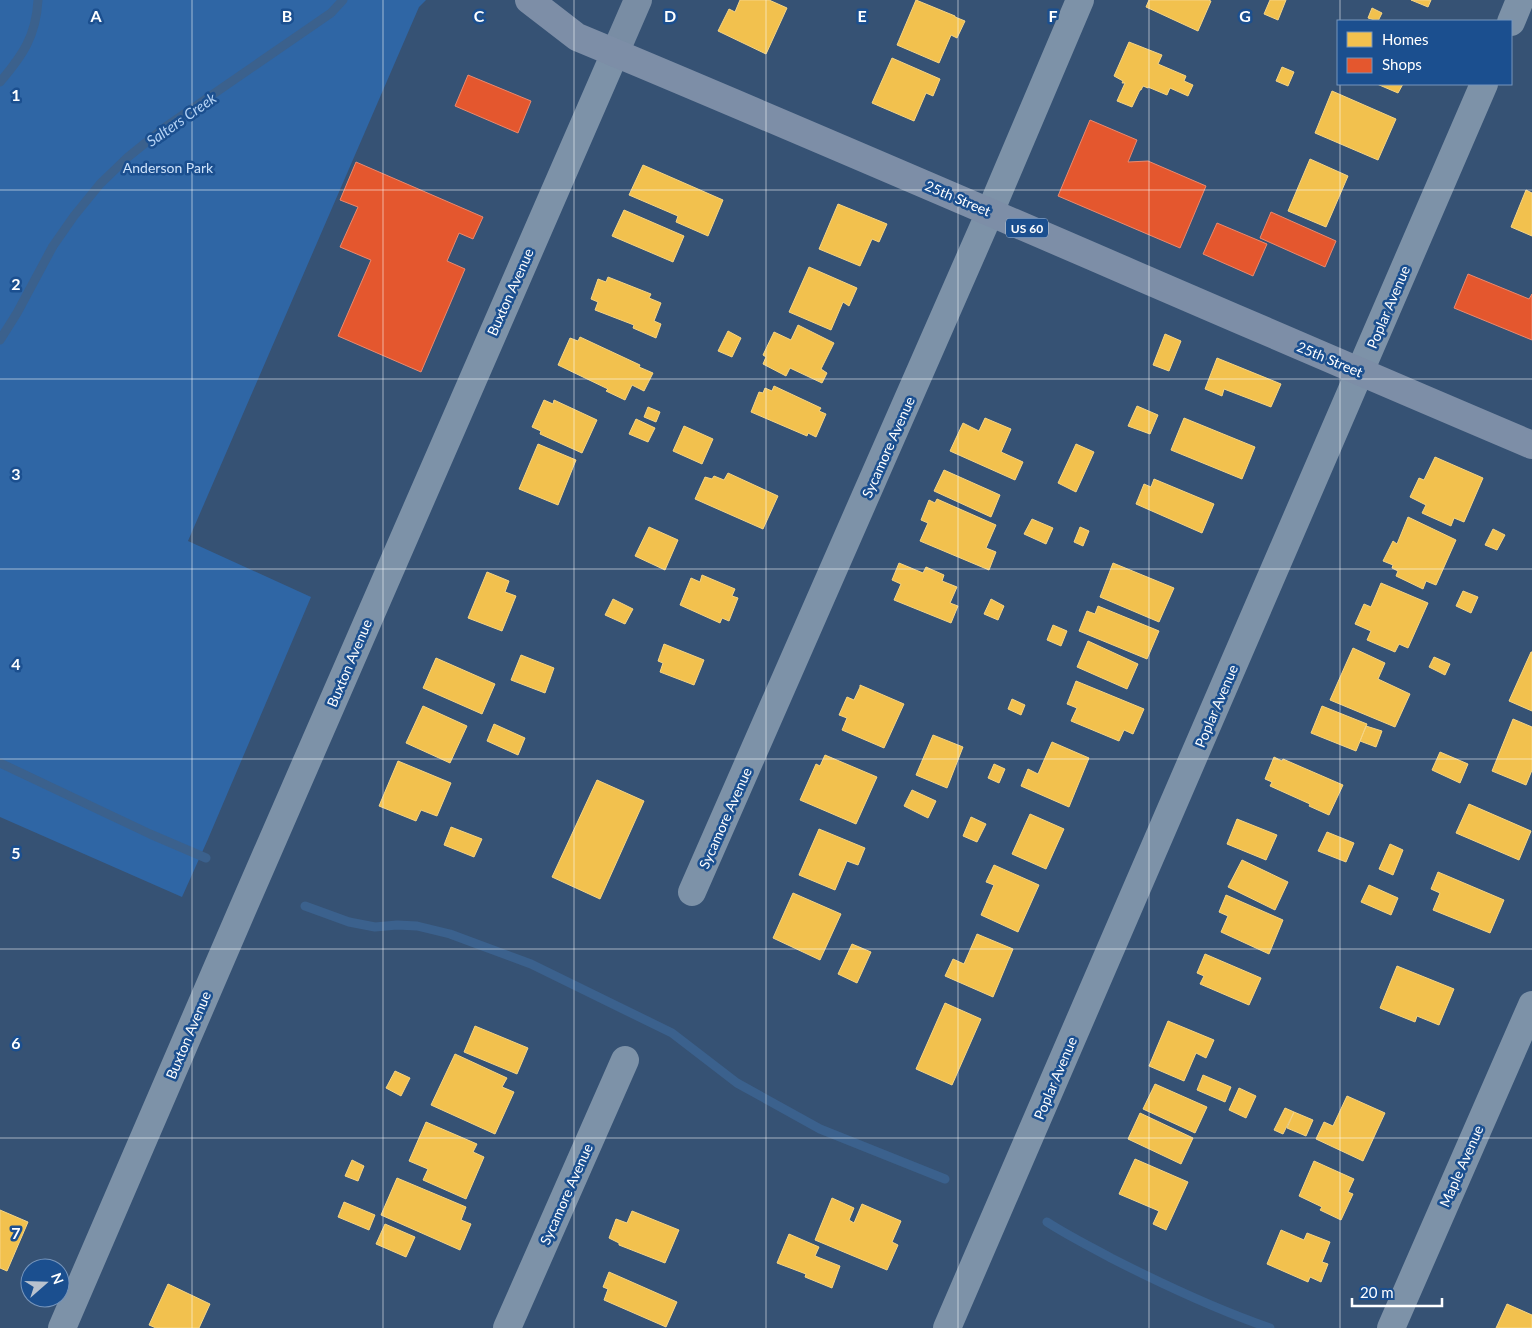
<svg xmlns="http://www.w3.org/2000/svg" width="1532" height="1328" viewBox="0 0 1532 1328" font-family="Lato,sans-serif">
  <style>
    .green { fill: #2f66a5 }
    .homes { fill: #f2c14e; stroke: #f6d483 }
    .shops { fill: #e4572e; stroke: #ec896d }
    .lines { fill: none; stroke-linecap: round; stroke-linejoin: round }
    .stream { stroke: #3b618d; stroke-width: 9 }
    .minor { stroke: #7d92a8; stroke-width: 28 }
    .tertiary { stroke: #7d92a8; stroke-width: 28 }
    .secondary { stroke: #798da4; stroke-width: 28 }
    .primary { stroke: #7d8ea7; stroke-width: 28 }
    .grid { fill: none; stroke: #fff; stroke-width: 1; stroke-opacity: 0.55 }
    .labels { text-anchor: middle; dominant-baseline: central; stroke-width: 5; stroke-linejoin: round; paint-order: stroke }
    .shield { fill: #1b4f8f; stroke: #bbcadd; stroke-width: 1 }
    .shield-label { font-size: 12px; font-weight: bold; fill: #fff }
    .park-label { font-size: 14px; fill: #cfe3fa; stroke: #1b4f8f }
    .street-label { font-size: 14px; fill: #fff; stroke: #1b4f8f }
    .water-label { font-size: 15px; font-style: italic; fill: #b5d3f5; stroke: #1b4f8f }
    .grid-label { font-size: 16px; text-anchor: middle; font-weight: bold; fill: #fff; stroke: #1b4f8f; stroke-width: 5; stroke-linejoin: round; paint-order: stroke }
  </style>
  <rect width="100%" height="100%" fill="#365274"/>
  <path class="green" d="M0,0H426L419,7L188,541L311,597L208,839L182,897L0,817Z"/>
  <path class="homes" d="M740,0H769L787,8L766,54L718,31L729,9L735,12Z
    M916,0L955,16V17L965,21L957,38L951,35L939,63L897,45Z
    M1149,0H1208L1211,1L1198,31L1146,7Z
    M1270,0H1286L1278,20L1264,14Z
    M1411,0H1431L1428,7Z
    M1372,8L1382,13L1378,21L1368,18Z
    M1129,42L1162,55L1158,64L1186,76L1184,81L1193,85L1188,96L1170,88L1167,95L1148,87V88L1143,86L1141,90H1140L1132,107L1117,101L1125,83H1122L1123,81L1114,76Z
    M892,58L940,79L933,96L926,93L914,121L872,103Z
    M1282,67L1294,72L1288,86L1276,81Z
    M1377,84H1403L1398,93Z
    M1332,91L1396,119L1378,160L1315,133Z
    M1310,159L1348,176L1326,227L1288,211Z
    M643,165L723,200L708,236L676,222L678,216L629,195Z
    M1526,190L1532,193V236L1511,227Z
    M838,204L887,224L879,242L872,239L860,266L819,249Z
    M624,210L684,236L673,262L612,236Z
    M809,267L857,288L849,306L843,302L831,330L789,312Z
    M608,277L651,294L649,298L661,303L654,321L661,324L656,338L633,328L634,325L595,310L598,302L591,299L598,279L606,282Z
    M798,325L834,343L821,369L827,373L822,383L790,368L786,376L763,364L766,357L763,355L774,332L791,340Z
    M728,331L741,338L732,357L718,351Z
    M1165,334L1181,341L1169,371L1153,365Z
    M580,337L640,365L639,367L653,373L644,391L632,385L625,400L606,391L608,389L558,365L570,338L578,341Z
    M1217,358L1281,384L1271,407L1224,389L1222,396L1205,389Z
    M774,386L821,408L819,411L826,414L816,437L808,433L807,436L751,412L759,392L763,393L765,388L772,391Z
    M544,400L553,404L554,400L597,420L582,453L540,434L541,431L532,427Z
    M1137,406L1158,415L1150,434L1128,426Z
    M648,407L660,412L656,422L644,417Z
    M985,418L1011,429L1001,452L1023,462L1015,480L950,451L963,423L979,431Z
    M1184,418L1255,447L1242,479L1171,450Z
    M636,419L655,428L648,442L629,434Z
    M684,426L713,439L702,464L673,451Z
    M538,444L576,460L558,505L519,489Z
    M1076,444L1094,452L1076,492L1058,483Z
    M1435,457L1483,478L1464,522L1454,518L1451,526L1422,513L1426,505L1410,497L1419,478L1424,480Z
    M944,470L1000,495L991,517L934,491Z
    M728,473L778,496L763,529L695,499L705,477L712,479L714,476L724,480Z
    M1154,479L1214,504L1202,533L1136,504L1144,484L1151,487Z
    M937,499L996,525L986,548L996,552L989,570L920,541L928,523L921,520L929,500L935,503Z
    M1408,517L1456,540L1436,585L1426,581L1423,589L1396,576L1398,571L1392,568L1393,565L1383,561L1393,541L1397,544Z
    M1032,519L1053,528L1046,544L1024,534Z
    M649,527L678,540L665,570L635,556Z
    M1080,527L1089,531L1083,546L1074,542Z
    M1493,529L1505,535L1497,550L1485,545Z
    M899,563L923,573L926,567L944,575L942,581L957,587L950,603L958,606L951,623L894,600L901,584L892,580Z
    M1113,563L1174,588L1159,622L1100,597Z
    M487,572L509,581L505,592L516,596L502,631L468,618Z
    M702,575L735,589L732,596L738,598L729,621L722,618L720,623L680,605L691,578L700,582Z
    M1381,583L1428,603L1408,648L1399,644L1395,652L1367,640L1371,631L1355,624L1364,604L1371,607Z
    M1463,591L1478,597L1471,613L1456,606Z
    M613,599L633,609L625,624L605,615Z
    M991,599L1004,606L998,620L984,614Z
    M1098,606L1159,631L1147,659L1079,631L1087,611L1095,614Z
    M1053,625L1067,631L1061,646L1047,640Z
    M1088,641L1138,664L1127,689L1077,667Z
    M664,644L704,660L694,685L660,672L663,663L658,661Z
    M1353,648L1385,663L1378,679L1410,694L1395,727L1330,700Z
    M1531,652H1532V711L1509,701Z
    M521,655L554,668L545,693L511,680Z
    M1434,657L1450,664L1445,675L1429,667Z
    M436,658L495,684L482,714L423,688Z
    M1076,681L1144,709L1133,734L1124,730L1119,741L1071,721L1077,708L1067,704Z
    M860,685L904,704L884,748L842,730L847,718L839,715L847,697L854,700L860,687Z
    M1012,699L1025,705L1021,715L1008,709Z
    M423,706L467,726L450,763L406,743Z
    M1322,706L1367,724L1356,751L1311,733Z
    M1513,719L1532,727V770L1526,785L1492,771Z
    M494,724L525,738L518,755L487,741Z
    M1366,726L1382,731L1376,747L1360,741Z
    M933,735L963,747L947,788L916,775Z
    M1052,742L1089,758L1069,807L1021,786L1028,769L1038,774Z
    M1440,752L1468,764L1460,783L1432,770Z
    M825,755L877,777L856,824L800,800L816,764L820,766Z
    M1274,757L1282,761L1283,759L1343,785L1329,815L1309,806L1310,804L1270,786L1272,782L1265,779Z
    M398,761L451,783L437,816L421,810L416,821L379,806Z
    M994,764L1005,769L999,783L988,778Z
    M597,780L644,801L600,899L552,877Z
    M912,790L936,801L928,818L904,806Z
    M1469,804L1531,831L1519,860L1456,833Z
    M1030,814L1064,829L1046,869L1012,854Z
    M971,817L986,824L977,842L963,836Z
    M1237,819L1277,835L1266,860L1227,844Z
    M451,827L482,839L474,857L444,845Z
    M819,829L865,848L858,865L847,861L835,890L799,875Z
    M1327,832L1354,843L1346,862L1318,851Z
    M1390,844L1403,850L1393,875L1379,869Z
    M1242,860L1288,882L1275,910L1228,887Z
    M994,865L1039,885L1018,932L981,915L994,885L986,882Z
    M1438,872L1504,900L1490,933L1433,910L1440,893L1431,889Z
    M1369,885L1398,898L1391,915L1361,902Z
    M793,893L841,914L820,960L773,938Z
    M1226,895L1283,920L1269,954L1221,932L1228,916L1219,912Z
    M977,934L1013,949L993,997L945,976L953,959L964,964Z
    M852,944L871,952L857,983L838,974Z
    M1205,954L1261,978L1249,1005L1200,984L1204,976L1197,973Z
    M1397,966L1454,989L1439,1025L1417,1016L1415,1022L1380,1008Z
    M945,1003L981,1019L952,1085L916,1069Z
    M1168,1021L1214,1040L1206,1058L1196,1053L1184,1081L1149,1066Z
    M475,1026L528,1048L517,1074L464,1052Z
    M455,1054L507,1078L502,1087L514,1092L495,1134L431,1105Z
    M395,1071L410,1078L401,1096L386,1088Z
    M1203,1075L1231,1087L1225,1102L1197,1090Z
    M1155,1084L1207,1107L1195,1133L1143,1109Z
    M1239,1088L1256,1096L1246,1118L1229,1110Z
    M1347,1096L1385,1113L1363,1161L1316,1139L1324,1122L1333,1126Z
    M1285,1108L1294,1112L1283,1134L1274,1130Z
    M1294,1112L1313,1120L1306,1136L1287,1128Z
    M1140,1113L1193,1138L1181,1164L1128,1139Z
    M426,1122L477,1144L473,1152L484,1157L466,1199L423,1180L428,1169L409,1161Z
    M1135,1159L1188,1182L1166,1230L1153,1224L1159,1211L1119,1194Z
    M352,1160L364,1166L358,1181L345,1176Z
    M1314,1161L1354,1179L1348,1192L1353,1194L1341,1220L1320,1210L1322,1207L1299,1196Z
    M397,1178L466,1207L461,1220L471,1224L460,1250L381,1215Z
    M832,1198L854,1208L849,1220L854,1223L862,1204L901,1221L892,1242L898,1245L887,1270L815,1240Z
    M344,1202L375,1215L369,1230L338,1217Z
    M0,1210L28,1222L7,1271L0,1268Z
    M632,1211L679,1230L665,1263L619,1245V1243L609,1238L616,1219L627,1223Z
    M385,1224L415,1237L406,1257L376,1244Z
    M1281,1230L1304,1240L1307,1233L1330,1242L1322,1262L1328,1264L1321,1282L1310,1277L1308,1282L1267,1264Z
    M789,1234L819,1247L815,1256L840,1266L832,1288L805,1277L806,1274L777,1263Z
    M609,1272L677,1302L666,1327L604,1300L608,1289L603,1287Z
    M168,1284L210,1304L199,1328H156L149,1325Z
    M1507,1304L1532,1315V1328H1496Z"/>
  <path class="shops" d="M468,75L531,101L518,133L455,106Z
    M1090,120L1137,140L1128,162L1148,161L1206,186L1180,248L1058,196Z
    M356,162L483,217L473,239L459,233L447,261L465,269L421,372L338,336L371,260L340,247L358,207L340,200Z
    M1271,212L1336,241L1325,267L1260,238Z
    M1217,223L1267,244L1253,276L1203,254Z
    M1468,274L1529,299L1532,294V340L1454,308Z"/>
  <g class="lines">
    <path class="stream" d="M0,82C23,55 36,36 38,0
      M0,340L17,313L53,246L74,216L100,184L128,157L164,128L331,13L343,0
      M0,763L150,834L206,858
      M305,906L349,922L375,927L397,925L417,926L450,934L531,964L672,1033L737,1083L820,1129L945,1179
      M1047,1222C1067,1235 1089,1246 1111,1258C1162,1284 1215,1309 1270,1328"/>
    <path class="minor" d="M1511,22L1520,0
      M692,892L990,212L1080,0
      M507,1328L625,1060
      M947,1328L1484,84
      M1391,1328L1532,1005"/>
    <path class="tertiary" d="M62,1328L243,908L615,53"/>
    <path class="secondary" d="M615,53L638,0"/>
    <path class="primary" d="M529,0L577,37C897,170 1213,310 1532,445"/>
  </g>
  <path class="grid" d="M192,0V1328M383,0V1328M574,0V1328M766,0V1328M958,0V1328M1149,0V1328M1340,0V21M1340,84V1328M0,190H1532M0,379H1532M0,569H1532M0,759H1532M0,949H1532M0,1138H1532"/>
  <g class="labels">
    <rect class="shield" x="1006" y="218.5" width="42" height="19" rx="4"/>
    <g class="shield-label">
      <text x="1027" y="228">US 60</text>
    </g>
    <g class="park-label">
      <text x="168" y="167">Anderson Park</text>
    </g>
    <g class="street-label">
      <text transform="translate(958 198) rotate(23)">25th Street</text>
      <text transform="translate(510 292) rotate(-66)">Buxton Avenue</text>
      <text transform="translate(1388 307) rotate(-67)">Poplar Avenue</text>
      <text transform="translate(1330 359) rotate(23)">25th Street</text>
      <text transform="translate(888 447) rotate(-66)">Sycamore Avenue</text>
      <text transform="translate(349 663) rotate(-67)">Buxton Avenue</text>
      <text transform="translate(1216 706) rotate(-67)">Poplar Avenue</text>
      <text transform="translate(725 818) rotate(-66)">Sycamore Avenue</text>
      <text transform="translate(188 1035) rotate(-67)">Buxton Avenue</text>
      <text transform="translate(1055 1078) rotate(-67)">Poplar Avenue</text>
      <text transform="translate(1461 1166) rotate(-66)">Maple Avenue</text>
      <text transform="translate(566 1194) rotate(-66)">Sycamore Avenue</text>
    </g>
    <g class="water-label">
      <text transform="translate(181 119) rotate(-35)">Salters Creek</text>
    </g>
  </g>
  <g class="grid-label">
    <text x="96" y="22">A</text>
    <text x="287" y="22">B</text>
    <text x="479" y="22">C</text>
    <text x="670" y="22">D</text>
    <text x="862" y="22">E</text>
    <text x="1053" y="22">F</text>
    <text x="1245" y="22">G</text>
    <text x="16" y="101">1</text>
    <text x="16" y="290">2</text>
    <text x="16" y="480">3</text>
    <text x="16" y="670">4</text>
    <text x="16" y="859">5</text>
    <text x="16" y="1049">6</text>
    <text x="16" y="1239">7</text>
  </g>
  <rect x="1337" y="20" width="175" height="65" fill="#1b4f8f" stroke="#7695bc"/>
  <rect x="1347" y="32" width="25" height="15" fill="#f2c14e" stroke="#7695bc"/>
  <text x="1382" y="45" font-size="15" fill="#ffffff">Homes</text>
  <rect x="1347" y="58" width="25" height="15" fill="#e4572e" stroke="#7695bc"/>
  <text x="1382" y="70" font-size="15" fill="#ffffff">Shops</text>
  <g transform="translate(45 1283) rotate(70)"><circle r="24" fill="#1b4f8f" stroke="#7695bc"/>
  <path d="M0-4L9 19L0 12L-9 19Z" fill="#b9c2ce"/>
  <text y="-8" font-size="14" font-weight="bold" text-anchor="middle" fill="#ffffff">N</text>
  </g>
  <path d="M1352 1298v8h90v-8" fill="none" stroke="#ffffff" stroke-width="2.5"/>
  <text x="1360" y="1298" font-size="15" fill="#ffffff" stroke="#1b4f8f" stroke-width="4" paint-order="stroke">20 m</text>
</svg>
